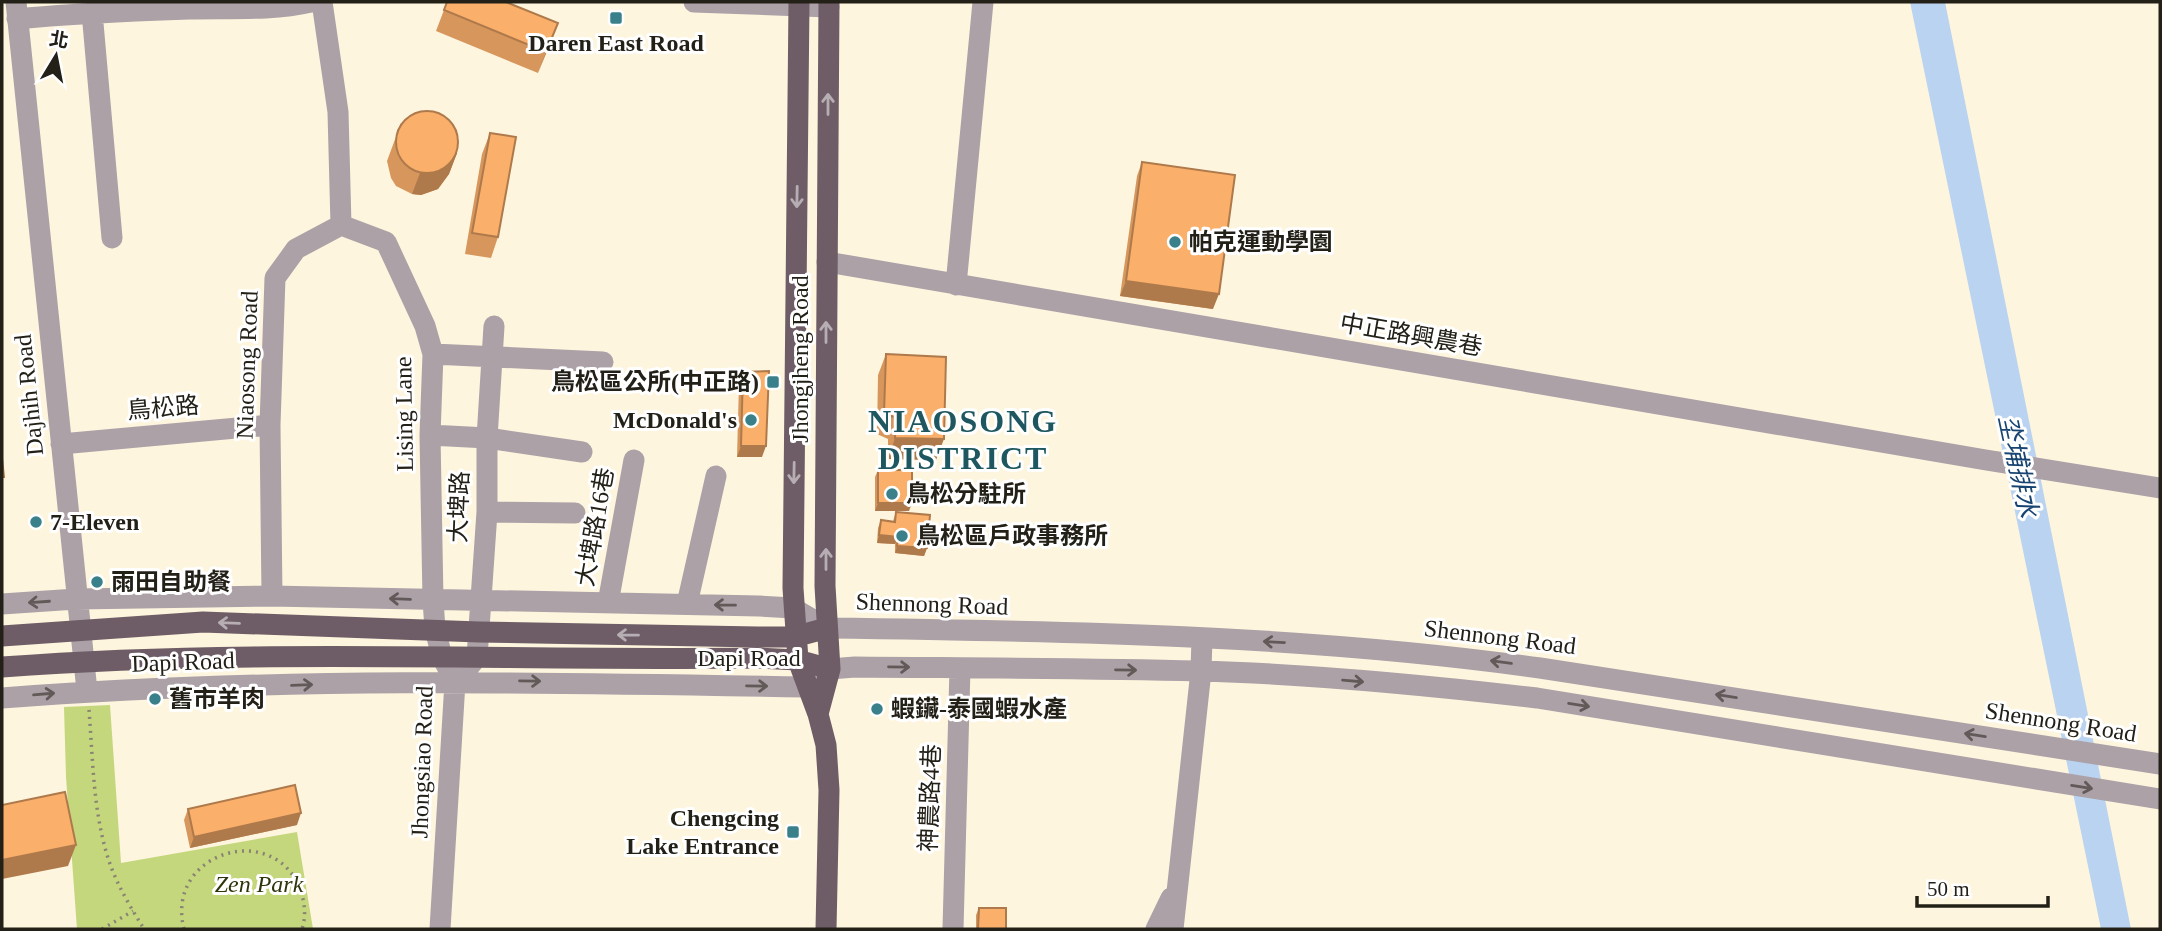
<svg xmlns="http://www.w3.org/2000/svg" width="2162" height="931" viewBox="0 0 2162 931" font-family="'Times New Roman','Noto Sans TC',serif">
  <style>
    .green { fill: #c4d77c }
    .water { fill: #bad3f0 }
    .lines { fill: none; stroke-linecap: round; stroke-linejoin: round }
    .path { stroke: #898374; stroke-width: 3.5; stroke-dasharray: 2 5; stroke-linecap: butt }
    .minor { stroke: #aca1a7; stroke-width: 21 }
    .major { stroke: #6e5d66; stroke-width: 21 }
    .wall { fill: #d7965c }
    .shaded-wall { fill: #af7a4b }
    .building { fill: #faaf6b; stroke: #af7a4b; stroke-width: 2 }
    .oneway { stroke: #b6aeb2 }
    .oneway2 { stroke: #615a58 }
    .poi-dot { fill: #39808a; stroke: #fff; stroke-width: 2.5 }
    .labels { text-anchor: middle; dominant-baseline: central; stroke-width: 6; stroke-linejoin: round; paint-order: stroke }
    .poi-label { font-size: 24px; font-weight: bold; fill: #232018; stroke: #fff; text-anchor: start }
    .street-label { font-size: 24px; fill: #232018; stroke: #fff }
    .park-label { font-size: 24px; font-style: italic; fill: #2e350d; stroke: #fff }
    .water-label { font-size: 26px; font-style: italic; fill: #184472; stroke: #fff }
    .district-label { font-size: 32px; font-weight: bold; letter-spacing: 2px; fill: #1e575f; stroke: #fff }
  </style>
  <rect width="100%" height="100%" fill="#fef5de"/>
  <path class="green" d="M110,705L121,863L297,832L313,929H77L66,777L64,707Z"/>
  <path class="water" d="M1910,2H1945L2131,929H2101Z"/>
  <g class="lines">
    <path class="path" d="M89,710C93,760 93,813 109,861C117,885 131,908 144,929
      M102,929L133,911
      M184,929C164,851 277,819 301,892C305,904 306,917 302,929"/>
    <path class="minor" d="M16,2L87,691
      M694,2L829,7
      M92,12L112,238
      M17,19C75,13 131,11 189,9C229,8 272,11 311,2
      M341,225L386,242L425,326L433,354L430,435L433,600L435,629L442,657L455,682L440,929
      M827,262L1986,460L2160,488
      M956,285L983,2
      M433,354L603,362
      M430,435L487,438L582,452
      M61,444L270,425
      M487,512L575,513
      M272,596L270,425L275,278L296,249L341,225L338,112L322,2
      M608,603L634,460
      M2,604L76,599L272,596L759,606L793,608L827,628C1064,631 1304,635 1540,668L2160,764
      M687,604L716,476
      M467,669L477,657L487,512V438L494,326
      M2,698C270,677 540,682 809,687L830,669L855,667C970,668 1085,668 1199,671C1312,674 1425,685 1537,698L2160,799
      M953,929L960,668
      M1156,929L1171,898
      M1173,929L1201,671L1202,638"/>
    <path class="major" d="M799,2L793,588L798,660L818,714L826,745L829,790L826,929
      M2,636L203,622L479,632L758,637H794L827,628
      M2,667C253,648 506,661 757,658L798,660L830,669
      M818,714L830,669L825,586L829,2"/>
  </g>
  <path class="wall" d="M447,2L558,23L538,73L436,31Z
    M401,123L457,153L449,174L438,189L421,195L412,194L396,186L391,178L387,161Z
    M490,133L498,237L491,258L465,254L482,154Z
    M1142,162L1213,309L1120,296L1137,176Z
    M886,354L936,460L888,459V439L877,434L878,375Z
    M743,372L762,457H737L739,383Z
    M878,470L909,511H875V477Z
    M896,512L927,548L924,556L895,553V544L877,543L878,528L881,520L893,521Z
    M188,809L297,825L190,848L184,820Z
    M979,908L1006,929H976V915Z"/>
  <path class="shaded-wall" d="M558,23L550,44L538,73L546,52Z
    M457,153L449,174L438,189L421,195L412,194L420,173Z
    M1126,281L1219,294L1213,309L1120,296Z
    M895,438L944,439L936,460L888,459Z
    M741,446H766L762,457H737Z
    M878,503H912L909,511H875Z
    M879,535L898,537L895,544L877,543Z
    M897,546L927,548L924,556L895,553Z
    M301,813L297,825L190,848L194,837Z
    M76,845L68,866L2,879V860Z"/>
  <path class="building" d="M447,2H506L558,23L546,52L444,10Z
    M396 142a31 31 0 1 1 62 0a31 31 0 1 1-62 0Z
    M490,133L516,137L498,237L472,233Z
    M1142,162L1235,175L1219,294L1126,281Z
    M886,354L946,357L944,439L895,438L896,418L884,413Z
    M769,371L766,446H741L743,372Z
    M2,458L4,477H2Z
    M878,470H912V503H878Z
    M896,512L930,515L927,548L897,546L898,537L879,535L881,520L895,522Z
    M295,785L301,813L194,837L188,809Z
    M65,792L76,845L2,860V805Z
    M979,908H1006V929H978Z"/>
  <defs><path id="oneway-shaft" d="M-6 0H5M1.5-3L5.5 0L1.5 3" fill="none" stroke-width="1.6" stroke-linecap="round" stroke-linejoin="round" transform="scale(1.75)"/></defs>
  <g class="oneway">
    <use href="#oneway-shaft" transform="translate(828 104) rotate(-90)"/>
    <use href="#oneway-shaft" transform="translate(797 197) rotate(91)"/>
    <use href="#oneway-shaft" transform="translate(826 332) rotate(-90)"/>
    <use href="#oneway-shaft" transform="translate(794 473) rotate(91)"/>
    <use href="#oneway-shaft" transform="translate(826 559) rotate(-90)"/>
    <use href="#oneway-shaft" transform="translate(229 623) rotate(-178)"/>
    <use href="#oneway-shaft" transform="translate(628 635) rotate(-179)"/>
  </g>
  <g class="oneway2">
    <use href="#oneway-shaft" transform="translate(400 599) rotate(-178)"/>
    <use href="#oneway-shaft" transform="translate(39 602) rotate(176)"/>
    <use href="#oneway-shaft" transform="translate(725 605) rotate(-179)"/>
    <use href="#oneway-shaft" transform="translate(1274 642) rotate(-177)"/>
    <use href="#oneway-shaft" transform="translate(1501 662) rotate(-172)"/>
    <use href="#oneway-shaft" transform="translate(899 667) rotate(1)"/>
    <use href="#oneway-shaft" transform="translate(1126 670) rotate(1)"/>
    <use href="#oneway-shaft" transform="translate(530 681) rotate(1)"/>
    <use href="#oneway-shaft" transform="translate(1353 681) rotate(5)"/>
    <use href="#oneway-shaft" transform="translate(302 685) rotate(-2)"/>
    <use href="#oneway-shaft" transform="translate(757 686) rotate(1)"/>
    <use href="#oneway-shaft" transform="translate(44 694) rotate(-5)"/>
    <use href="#oneway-shaft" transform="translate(1726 696) rotate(-171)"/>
    <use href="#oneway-shaft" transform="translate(1579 705) rotate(9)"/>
    <use href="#oneway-shaft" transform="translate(1975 735) rotate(-171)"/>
    <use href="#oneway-shaft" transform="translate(2082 787) rotate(9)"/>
  </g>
  <g class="poi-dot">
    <rect x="609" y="11" width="14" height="14" rx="3.5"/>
    <circle cx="1175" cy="242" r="7"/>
    <rect x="766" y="375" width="14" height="14" rx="3.5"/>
    <circle cx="751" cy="420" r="7"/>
    <circle cx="892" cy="494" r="7"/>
    <circle cx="36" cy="522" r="7"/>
    <circle cx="902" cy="536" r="7"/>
    <circle cx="97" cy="582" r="7"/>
    <circle cx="155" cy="699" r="7"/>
    <circle cx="877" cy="709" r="7"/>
    <rect x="786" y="825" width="14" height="14" rx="3.5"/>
  </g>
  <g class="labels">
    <g class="poi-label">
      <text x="616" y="43" text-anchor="middle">Daren East Road</text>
      <text x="1189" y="242">帕克運動學園</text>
      <text x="759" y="382" text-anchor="end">鳥松區公所(中正路)</text>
      <text x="737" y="420" text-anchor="end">McDonald's</text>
      <text x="906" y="494">鳥松分駐所</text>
      <text x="50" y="522">7-Eleven</text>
      <text x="916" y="536">鳥松區戶政事務所</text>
      <text x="111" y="582">雨田自助餐</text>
      <text x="169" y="699">舊市羊肉</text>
      <text x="891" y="709">蝦鑶-泰國蝦水產</text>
      <text x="779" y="818" text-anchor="end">Chengcing<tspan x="779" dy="28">Lake Entrance</tspan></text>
    </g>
    <g class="street-label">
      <text transform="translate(1411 335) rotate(10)">中正路興農巷</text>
      <text transform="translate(800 359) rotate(-90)">Jhongjheng Road</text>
      <text transform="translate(247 365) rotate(-88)">Niaosong Road</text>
      <text transform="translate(29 395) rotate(-96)">Dajhih Road</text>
      <text transform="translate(163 408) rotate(-5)">鳥松路</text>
      <text transform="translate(404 414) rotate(-91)">Lising Lane</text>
      <text transform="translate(459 507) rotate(-88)">大埤路</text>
      <text transform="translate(595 527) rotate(-80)">大埤路16巷</text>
      <text transform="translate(932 604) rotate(2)">Shennong Road</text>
      <text transform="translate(1500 637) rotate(7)">Shennong Road</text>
      <text x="749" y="658">Dapi Road</text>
      <text transform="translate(183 662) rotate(-2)">Dapi Road</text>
      <text transform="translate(2061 722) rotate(9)">Shennong Road</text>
      <text transform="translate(422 762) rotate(-88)">Jhongsiao Road</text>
      <text transform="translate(930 798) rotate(-88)">神農路4巷</text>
    </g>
    <g class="park-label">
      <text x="259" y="884">Zen Park</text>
    </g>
    <g class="water-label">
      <text transform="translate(2018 466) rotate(78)">坔埔排水</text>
    </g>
    <g class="district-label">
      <text x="963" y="421">NIAOSONG<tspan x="963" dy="37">DISTRICT</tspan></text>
    </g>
  </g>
  <rect width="2162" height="931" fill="none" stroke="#232018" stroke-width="7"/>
  <g transform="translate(56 56) rotate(10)" stroke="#ffffff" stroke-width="5" paint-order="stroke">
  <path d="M0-5L12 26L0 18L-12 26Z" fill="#232018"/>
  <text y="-10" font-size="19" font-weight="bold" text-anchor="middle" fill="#232018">北</text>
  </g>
  <path d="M1917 896v10h131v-10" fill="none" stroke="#232018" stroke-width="3.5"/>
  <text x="1927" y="896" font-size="21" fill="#232018" stroke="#ffffff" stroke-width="5" paint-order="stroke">50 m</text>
</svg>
